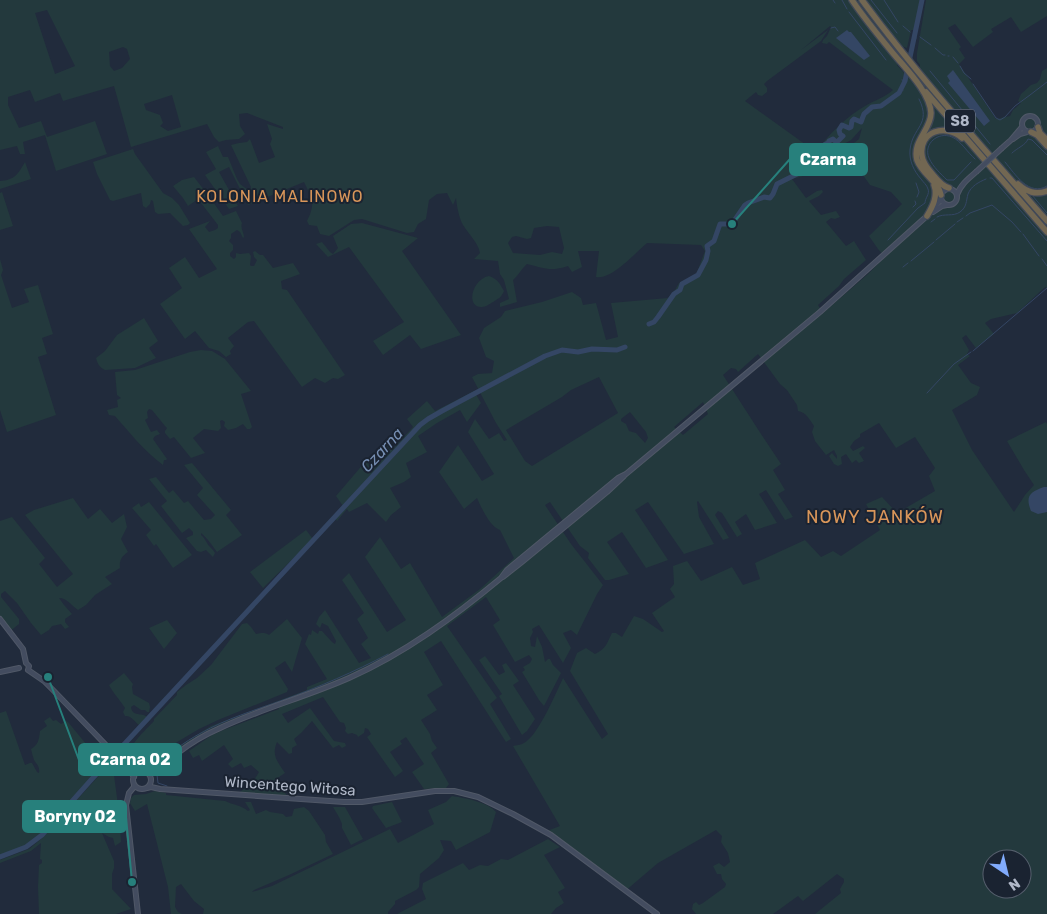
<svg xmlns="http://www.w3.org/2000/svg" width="1047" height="914" viewBox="0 0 1047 914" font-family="Rubik,sans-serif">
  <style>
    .green { fill: #23393d; fill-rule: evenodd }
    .water { fill: #344664 }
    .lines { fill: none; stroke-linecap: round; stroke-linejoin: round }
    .stream { stroke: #344664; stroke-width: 1 }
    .river { stroke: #344664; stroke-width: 5 }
    .secondary-casing { stroke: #505867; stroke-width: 6 }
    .highway-casing { stroke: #404857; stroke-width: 8 }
    .secondary { stroke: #434c5f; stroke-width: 4 }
    .highway { stroke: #726752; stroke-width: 5.5 }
    .secondary-bridge-casing { stroke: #505867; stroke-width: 6; stroke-linecap: butt }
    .secondary-bridge { stroke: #434c5f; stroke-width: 4 }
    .labels { text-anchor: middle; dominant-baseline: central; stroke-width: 4; stroke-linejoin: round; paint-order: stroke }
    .shield { fill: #1a2331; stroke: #838b9b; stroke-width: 1 }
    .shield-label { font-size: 14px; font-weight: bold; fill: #b0b8c8 }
    .street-label { font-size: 15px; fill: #b0b8c8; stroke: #1a2331 }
    .neighbourhood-label { font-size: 16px; letter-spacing: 1px; fill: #d9965a; stroke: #1a2331 }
    .water-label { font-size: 16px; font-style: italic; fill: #768eb2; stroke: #1a2331 }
    .quarter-label { font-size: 18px; letter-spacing: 1px; fill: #d9965a; stroke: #1a2331 }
    .leader { fill: none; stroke: #27807c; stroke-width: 2 }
    .callout-dot { fill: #27807c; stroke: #1a2331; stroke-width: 2 }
    .callout { fill: #27807c; stroke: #27807c; stroke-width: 2 }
    .callout-label { font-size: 16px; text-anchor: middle; font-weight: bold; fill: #fff }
  </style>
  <rect width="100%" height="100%" fill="#212b3c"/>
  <path class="green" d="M0,0H920L914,30H911L907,48L901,46L897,65L916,86L920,65L917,61V53L926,0H1047V16L1021,32L1011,17L991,29L993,32L973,47L955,24L948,28L961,47L959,49L965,58L959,64L996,119L1010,116L1013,110L1021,103L1018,101L1021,94L1031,85L1037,83L1040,79L1042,71L1047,68V289L1046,287L1044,288L1017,313L991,319L985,323L994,334L976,348L966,335L962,338L969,350L967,354L970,356L958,365L971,383L980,387L977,395L952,410L972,450L1014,512L1025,495L1034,485L1024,470L1007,441L1046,422L1047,424V914H815L841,893L840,889L844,882V879L837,874L803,901L798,896L773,914H696L692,909L693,904L696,902L699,905L703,903L725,887L726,884L722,879L721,874H717L713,866L719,863L724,867L730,862L728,853L721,842L722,836L716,830L658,863L624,892L584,862L547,831L560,826L513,746C516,745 521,745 524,743C538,736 556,693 563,678L602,739L608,734L570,671L577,653L586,648L595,654C606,649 607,643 612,633H616L622,637L634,616L643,619L662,632L664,631L652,613L675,597L670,589L674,584L673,566L687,561L701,581L732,567L743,585L760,579L755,563L805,540L821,557L833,551L841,556L880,530L866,504L882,497L897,513L935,491L929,476L935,468L915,437L896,448L879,423L860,434V437L854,441L850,447L853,451L863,446L865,448L859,453L864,461L859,463L856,460L852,463L846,454L841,457L842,464L838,466L834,464L829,456L832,453L837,459V456L834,450L826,455L815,441L812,432L814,426C810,420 806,412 798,411L797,405L787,390L780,384L758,354L738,372L736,369L731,368L723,375L761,434L781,464L773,470L785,490L778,494L793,517L785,520L766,490L759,494L777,523L755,530L746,514L735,522L742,534L737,537L722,513L718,511L715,515L729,538L723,540L698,501L697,502L699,517L714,544L684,554L648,502L635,510L668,560L646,568L622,532L607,542L629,574L609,580H605L588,558L589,553L580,546L550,502L545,505L571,544L603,585L597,594L577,635L571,630L563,633L571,648L563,663L539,625L532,629L533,632L530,638L531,646L535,647L537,636L542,647L545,662L548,659H550L553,665L561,673L544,706L539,700L522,672L525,670L523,667L530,663L532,659L529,655L515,662L493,625L500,620L486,597L447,626L497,698L490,704L511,739L506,742L441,641L424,652L443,685L427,695L437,710L421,720L430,734L432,741L437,748L431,753L449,784L446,788L424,789L412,772L424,764L406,737L400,741L402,744L390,752L403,771L395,777L367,737L371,734L368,729L365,728L364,733L358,737L357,735L352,733L348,734L345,731L346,728L344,723L340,722L323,697L282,714L288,723L310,708L334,741L345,743L346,746L342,748L339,745L333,748L312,721L301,733L294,739L297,745L292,748V753L289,754L277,742C271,756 278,762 285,773L276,779L289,799L237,794C246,788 254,782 259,772L251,765L244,768L241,763L232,768L228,764L233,759L224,745L202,761L199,755L193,758L189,751L212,735L226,729L279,709L278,707C330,688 379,668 426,638C461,615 493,587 526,561L523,556C475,598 426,640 368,667C336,683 303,694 269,707C248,714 226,721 206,732C186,743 170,757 153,770L152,766L162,759L163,756L211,726L307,690V687L327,679L305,644L309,634L311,635L312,630L318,634L319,631H322L332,642L335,644L336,641L328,626L322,623L320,628L316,624L319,617L325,610L359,663L371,658L361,644L368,638L357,619L364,613L342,580L349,573L387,632L406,620L365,557L380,537L401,569L410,563L442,617L480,589L514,558L500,530C490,527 481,507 477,498L464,509L439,472L458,445L482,481L494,474L468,432L475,419L489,439L499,433L504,441L507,440L496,423L472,377L478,374L492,373L494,361L486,357L479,338L484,328L501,317L505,311L542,302L572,292L581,298L583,305L596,303L606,340L618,337L611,303L668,298L675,290L679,283L696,275L705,251L701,245L647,243C635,253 612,280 596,277L599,251H578L582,267L572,272L568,266C550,272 544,268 527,264C521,269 519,275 513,280L517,302L500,307V303L509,299L504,280L500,274L498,261L474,259L480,253C478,242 469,235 463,225C459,218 457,207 456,198L453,205L447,193L437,194L429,200L426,219L418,224L414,232L407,233L362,219L354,220L329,236L320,234L317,226L309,225L307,221C316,203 312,199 304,182L248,205L229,167L219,172L238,206L229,209L205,175L216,169L206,152L218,146L223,157H228L237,179L240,184L248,190H250L251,187L231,145L239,143L247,142L250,139L259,163L275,157L270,144L272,139L267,124L283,129V127L247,113L239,114L240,126L245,134L239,139L226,140L219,142L214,137L207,124L131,147L114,86L63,101L60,93L35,102L30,90L8,97V105L19,128L41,121L47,137L95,121L107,154L56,171L45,135L23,142L25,154H20L17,146L0,150ZM47,10L75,66L55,74L35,13ZM830,26L831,27L827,36L823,40L822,43L827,44L829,42L893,90C884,98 875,100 865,106C847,116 828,135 816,152L745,101L756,92L758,95L762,96L767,92V88L764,84L767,81L821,41L828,30L801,50ZM123,47L127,49L130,59L122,68L114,71L110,66L109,52ZM172,95L181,127L168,131L160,126L163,123L160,115L146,110L144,104ZM862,128L859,139L845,150L870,185L891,192L902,204L869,236L878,249L885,257L868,274L823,313L818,305L839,286L844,279L866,260L854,241L846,246L826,222L831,218L835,219L840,217L836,211L821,215L809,201L819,196L823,192L822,190L817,191L806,198L792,179L803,176L827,163L842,145L851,140ZM547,226L559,227L564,248L562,254L552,252L540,255L513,253L508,243L512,237L516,236L527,239L531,238L534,228ZM599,377L618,413L532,466L525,461L506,430L562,397L571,390ZM703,402L708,414L683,435L674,427ZM630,412L646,432L648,438L645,443L636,433L629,431L626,424L621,421V419ZM992,859H1022V889H992Z
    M133,149L135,154L163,193L172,198L179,205L190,223L188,225L183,226L170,213L158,214L155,212L153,201L151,200L150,204L146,208L143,206L141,193L113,201L110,200L97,174L93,162Z
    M25,162L31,179L0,189V181C15,180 18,174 25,162Z
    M194,177L208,195L223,216L236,211L242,223C240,228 244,232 244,237L243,238L240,232L237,230L231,234V238L229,241L233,245V250L230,253V256L234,259L236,257V253L240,254L249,253L251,256L250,265L251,266H254L257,260L254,257L253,252L255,251L260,255H263L273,268L293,263L300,274L281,281L282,289L287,290L345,375L338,379L333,378L325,383L315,378L302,387L254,321L248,322L228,338L234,346L230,351L231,354L226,357L219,351L209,348L195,331L185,339L160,304L182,288L169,268L185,257L199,278L217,269L189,229L210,221L205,227L209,232L215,230L218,228V225L198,199L188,206L183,198L173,186L182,180Z
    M2,192L13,226L0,230V193Z
    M362,223L418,238L402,251L461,335L421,349L410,335L383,355L373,341L404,322L349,247L328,257L316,244L322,242L330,252L333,254L338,248L333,236L351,224Z
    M0,259L3,270L1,275L12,308L29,302L24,289L38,285L53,334L42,338L47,354L38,357L56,415L7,432L0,410Z
    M489,276C498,279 500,284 504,291C501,298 499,298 493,302C489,304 486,307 482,307C465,308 472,279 489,276Z
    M144,318L158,341L149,348L156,358L135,368L105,370C100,368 97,363 96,358L105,351L117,335Z
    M201,350L212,351L225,359L251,391L241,394L252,427L250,429H247L243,424L236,428L228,430L224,426L225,422L222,420L220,421L221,428L218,431L204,429L193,438L205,453L191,458L174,437L170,439L165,433V431L167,428L165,426L152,410L149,409L147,412L148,418L145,420L151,432L157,430L160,434L155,436L153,439L167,459L166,460H164L163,465C144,451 130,433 115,416L109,415L107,410L118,407L117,400L121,398L117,395L115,372L135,370L190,352Z
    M474,391L481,403L467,422L460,410L437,423L418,436L427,452L406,463L411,477L404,482L390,488L401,507L391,515L386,522L367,503L349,512L347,509L337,521L335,518L395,454L393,453L343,506L336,496L365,462L384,443L392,450L413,427L407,419L427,401L435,411Z
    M192,463L231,510L226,515L242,535L217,552C212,545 208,539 201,533V535C204,537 205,540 207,543C209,547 213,549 215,553L213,557L206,550L201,552L197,551L186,538L193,535V532L189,528L182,533L161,506L167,501L149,479L156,477L169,493L173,490L184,503L188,501L204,520L211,519L215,515L197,495L203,488L184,465Z
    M73,498L88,519L100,509L112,523L124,514L127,527L121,539L128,552C122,556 119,560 120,568L105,577L112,584L95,595L86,605L78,610C72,606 67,598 59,598L64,605L72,614L65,619V622L69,627L65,629L61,624L57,625L52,626L49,630L41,635L31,623L17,603L5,591L1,594V597L19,619V624L9,632L0,619V521L12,517L45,558L39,564L57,587L73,574L25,515L34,510Z
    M149,502L192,555L173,568L156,544L154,546L146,535L151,530L132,508L139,503L141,507Z
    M306,530L313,539L263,588L250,572Z
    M287,619L302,638L292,672L285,661L275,668L288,689L287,692L218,720L199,729L147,760L137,759L134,761L139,766L142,764L151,763L161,757L151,764L149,768C138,769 132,769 124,759L129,756C129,744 146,730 154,721V719L177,695V692L186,685L197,678L211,665L242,624L247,623L251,627L256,634C261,633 265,632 269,635Z
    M167,620L177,633L164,649L149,628Z
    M485,656L499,675L505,672L502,665L506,663L519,681L513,685L535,719L527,731L522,735L499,696L502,694L479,660Z
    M124,673L133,684L132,687L133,694L149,703L150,707L149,712H147L145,710H141L134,705L131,707C132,716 140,713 146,716L147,719L140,726C135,722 131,715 125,716L123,712L125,708C120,700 113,693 109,685Z
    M6,711L25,765L30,763H32L37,772L39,773C40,766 37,765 34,760C33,757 32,753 31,749C38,745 39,740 40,731L47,726L44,721L50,717L53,721L56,720L61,724L66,721L68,722L91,750L88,752L92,761L96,762L101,761L104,764L55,816L41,833L32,842L25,846L0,856V713Z
    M106,768L114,775L119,813L121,842L115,846L113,838L109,837L102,833L114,861V868L112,874V889L131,909L116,914H39L38,887L39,865L42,863V860L40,859L41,843L31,851L0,863V860L29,849L41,839Z
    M155,791L166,793V795L225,801C233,805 241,805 248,811L250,810L245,802H251L256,814L266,810L270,812L283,814L286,817L292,816L294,809L304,807L309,811L325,835L326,842L333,854L289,875L254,890L252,892L272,886L390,829L398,843L434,824L428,810L446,802L452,796C464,798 488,802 496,812L490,832L456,850L451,841L440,840L444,850L439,858L420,874L419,887L416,890L395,901V904L388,912V914H203L204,909L194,901L181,884L176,887L175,907L178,912L182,914H171L168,887L147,804L135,811L130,803L131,798L134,795L146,794Z
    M392,802L402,822L386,828L372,808L373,806Z
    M333,807H345L363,839L351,845L342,828V824L339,817Z
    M548,839L560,847L544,855L565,888L558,892L564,903L556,908L551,914H397L426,899L422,889L423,883L463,863L469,870L480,865L488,866L501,859L508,860Z"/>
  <path class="water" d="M847,30L849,32H851L870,56L864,60L836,38Z
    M953,70L990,121L984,126L948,83L950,81L947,76Z
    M1044,487H1047V512L1038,514L1031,511C1025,496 1030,492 1044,487Z"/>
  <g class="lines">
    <path class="stream" d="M833,0L835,3
      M842,0L847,9
      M871,0L897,33
      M884,0L898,22
      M849,12L886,60
      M903,26L910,32
      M831,28L835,27L838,31
      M914,33L916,38
      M920,37L931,45
      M935,48L943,55H945
      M948,56H949
      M953,57L958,63
      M960,66L964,73L971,79
      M930,71L990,144
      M902,80L905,81
      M973,84L996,118L1000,120L1005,117L1015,106L1030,95L1047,82
      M902,89L903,90
      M1012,153C1017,148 1026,145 1028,139L1032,140L1047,155
      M971,162L954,180H947C941,174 933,167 929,158C923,144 938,131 952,137C961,141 967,152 975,159
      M1005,162C1015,174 1029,197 1047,186
      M990,178H992L1047,241
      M916,183L919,192L917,197
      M1047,194L1040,196L1032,195L1047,213
      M913,207L916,204L915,201
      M966,216L970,213L992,205L1012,222L1021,232
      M937,217C944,213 953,217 960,212C967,207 966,201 968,194C971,186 979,182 986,179
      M931,222L935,219
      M957,222L963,218
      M1023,234L1039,256
      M888,240L918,208L925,203C925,198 930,194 928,189C927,185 923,182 921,179C914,171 909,161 910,150C912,127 932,125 919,99
      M936,240L955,224
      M1042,259L1047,266
      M911,261L934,242
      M903,267L908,263
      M973,351L1047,288
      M927,393L954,364L971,352
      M154,766C169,754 184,742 201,733C226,719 255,710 283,700C319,687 354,672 388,654
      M167,786L158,783L157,775L178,757"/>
    <path class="river" d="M649,324L654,322L658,317L674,294L680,290L682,284L698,275L706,260L708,251L707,246L714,241L720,224H732L745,205L748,203L764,197L770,198L773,194L777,184L805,170L816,161L818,160H823L827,157L829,152L824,147V145L828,143L829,141L833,139L835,141L837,142L843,136L840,134L839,130L842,125L849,128L851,127L852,121L854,119L861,122L864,114L872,107L881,106L899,93L905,81L922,0
      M0,857L26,847L42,835L91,780L420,425L428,419L442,411L545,356L562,350L578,352L592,349L617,350L625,347"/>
    <defs>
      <path id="secondary" d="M1022 124a8 8 0 1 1 16 0a8 8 0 1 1-16 0Z
        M1013,139L1020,134L1027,132
        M1002,148L1011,140L1022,127
        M941 197a8 8 0 1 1 16 0a8 8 0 1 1-16 0Z
        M957,195C960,185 969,178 976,172
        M932,210L939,202L941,198
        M933,212L942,206L947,205
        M503,577L522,562L607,492L624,476
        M0,619L23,649L26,663L29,666L28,670
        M28,670L44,681L53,690L128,768L134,777
        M0,672L19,668
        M133 780a9 9 0 1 1 18 0a9 9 0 1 1-18 0Z
        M147,773C159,770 169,759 179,752C191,743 204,735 218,729C260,709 306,697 349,678C405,653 454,617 501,578L507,570L618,478L626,474L820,312L928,215
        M134,785V787L129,793L126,805L138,914
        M147,788L151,787L160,789L344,802H362L435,791H454L478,797L513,814L551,835L657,914"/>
      <path id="highway" d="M852,0C864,18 878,35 892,52C905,68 930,92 931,113C931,130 912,141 917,160C922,174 939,182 941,195
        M862,0C919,77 984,149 1047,221
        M926,92L1047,232
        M1038,127L1040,133L1047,140
        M1031,132L1037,135L1047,146
        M1018,184C1027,192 1035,195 1047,191
        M949,188C942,186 938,181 934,176C929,170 923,164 922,156C918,131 946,123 962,138
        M927,216C933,206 938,196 934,185"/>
    </defs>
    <use href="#secondary" class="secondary-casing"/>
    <use href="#highway" class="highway-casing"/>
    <use href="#secondary" class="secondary"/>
    <use href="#highway" class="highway"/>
    <defs>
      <path id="secondary-bridge" d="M976,172L1002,148"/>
    </defs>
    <use href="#secondary-bridge" class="secondary-bridge-casing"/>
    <use href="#secondary-bridge" class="secondary-bridge"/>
  </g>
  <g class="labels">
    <rect class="shield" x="945" y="109.5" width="30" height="23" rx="4"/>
    <g class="shield-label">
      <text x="960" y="121">S8</text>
    </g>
    <g class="street-label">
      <text transform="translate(290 786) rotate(4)">Wincentego Witosa</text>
    </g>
    <g class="neighbourhood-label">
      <text x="280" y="196">KOLONIA MALINOWO</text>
    </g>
    <g class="water-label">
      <text transform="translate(382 450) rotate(-47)">Czarna</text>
    </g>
    <g class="quarter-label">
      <text x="875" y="517">NOWY JANKÓW</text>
    </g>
  </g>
  <path class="leader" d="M732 224L790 159M48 677L79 760M132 882L126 817"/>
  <g class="callout-dot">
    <circle cx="732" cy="224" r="5"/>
    <circle cx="48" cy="677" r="5"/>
    <circle cx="132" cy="882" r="5"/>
  </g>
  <g class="callout">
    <rect x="790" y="144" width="77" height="31" rx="5"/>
    <rect x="79" y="744" width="102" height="31" rx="5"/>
    <rect x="23" y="801" width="103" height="31" rx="5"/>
  </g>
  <g class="callout-label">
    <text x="828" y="165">Czarna</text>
    <text x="130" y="765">Czarna 02</text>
    <text x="75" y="822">Boryny 02</text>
  </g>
  <g transform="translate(1007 874) rotate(145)"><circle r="24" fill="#1a2331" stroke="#565f6d"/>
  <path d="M0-4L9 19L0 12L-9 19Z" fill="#81abfc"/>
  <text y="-8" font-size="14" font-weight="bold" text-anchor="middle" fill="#b0b8c8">N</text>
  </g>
</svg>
